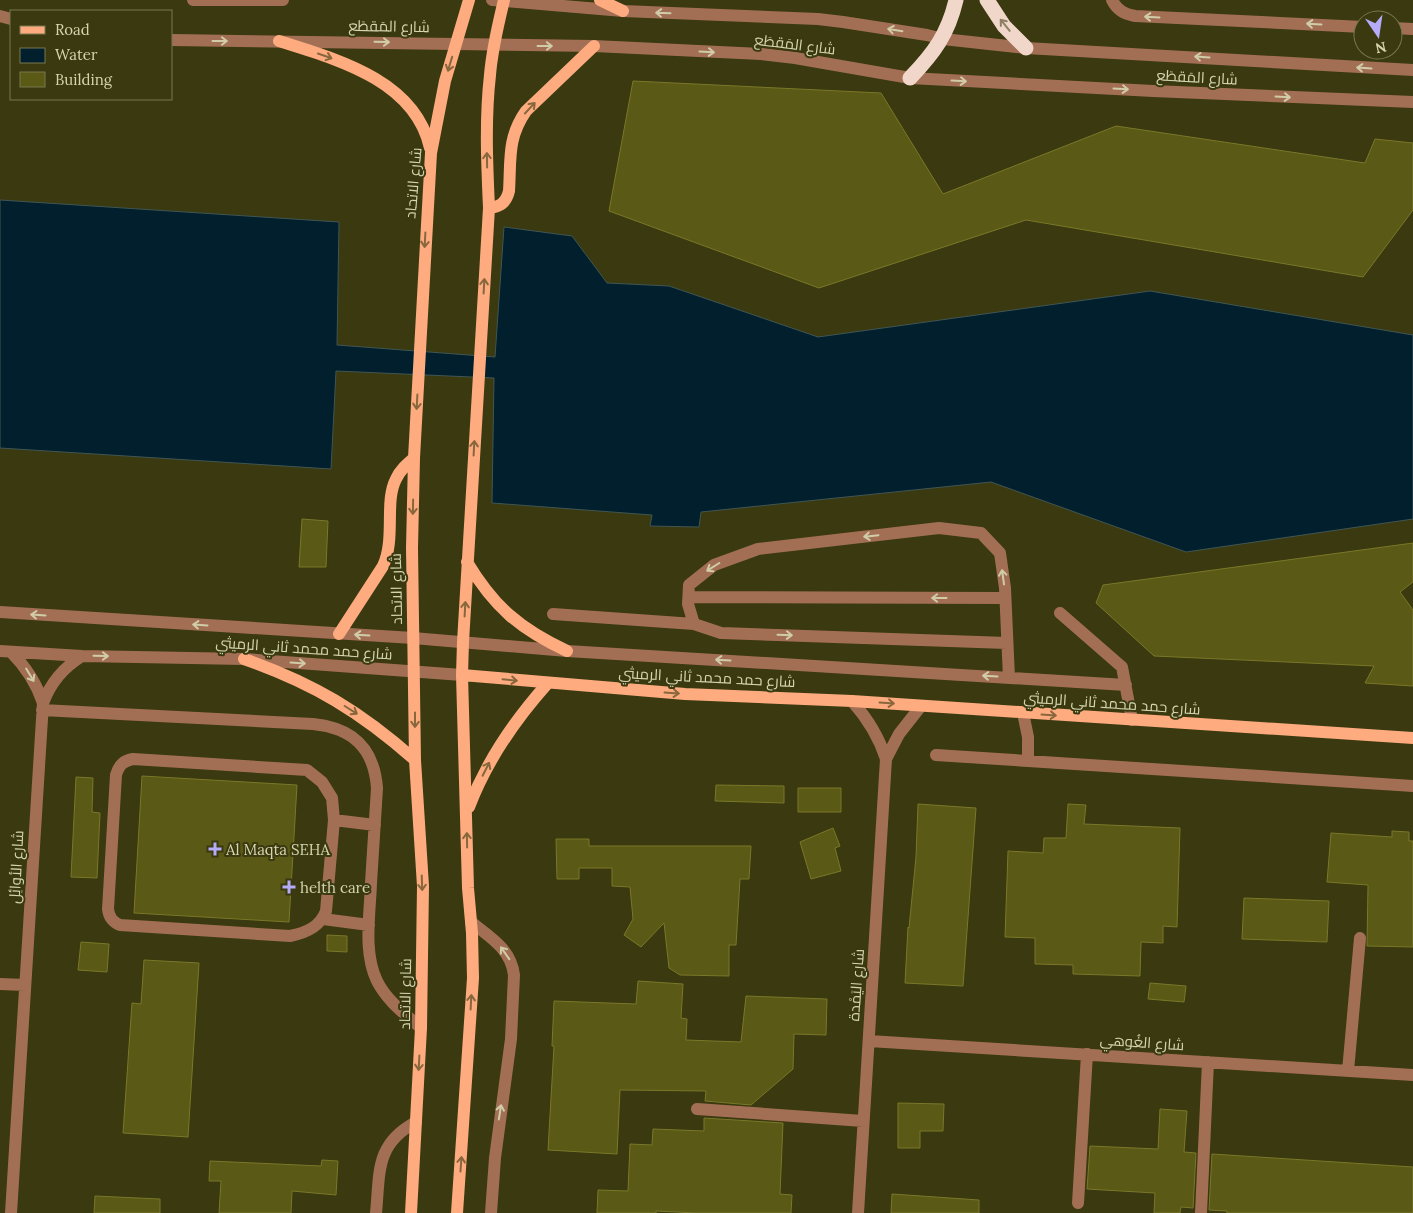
<svg xmlns="http://www.w3.org/2000/svg" width="1413" height="1213" viewBox="0 0 1413 1213" font-family="Lora,Cairo,serif">
  <style>
    .water { fill: #011f2c; stroke: #415654 }
    .building { fill: #5a5916; stroke: #7a7829 }
    .lines { fill: none; stroke-linecap: round; stroke-linejoin: round }
    .minor { stroke: #a26f55; stroke-width: 12 }
    .major { stroke: #feab80; stroke-width: 12 }
    .highway { stroke: #f1d7ca; stroke-width: 15 }
    .oneway { stroke: #d0cca7 }
    .oneway2 { stroke: #8c8063 }
    .oneway3 { stroke: #88673c }
    .poi-dot { fill: #b4acf9; stroke: #3a390f; stroke-width: 2 }
    .labels { text-anchor: middle; dominant-baseline: central; stroke-width: 4; stroke-linejoin: round; paint-order: stroke }
    .street-label { font-size: 15px; fill: #d5d6b0; stroke: #3a390f }
    .poi-label { font-size: 15px; fill: #d5d6b0; stroke: #3a390f; text-anchor: start }
  </style>
  <rect width="100%" height="100%" fill="#3a390f"/>
  <path class="water" d="M0,200L339,222L337,345L495,357L504,227L572,236L607,283L669,286L818,337L1150,291L1413,335V519L1186,552L991,482L701,512L699,527L650,526L652,515L492,503L494,378L336,371L331,469L0,448Z"/>
  <path class="building" d="M633,81L881,93L943,194L1116,126L1365,163L1375,139L1413,143V210L1363,277L1026,220L819,288L609,211Z
    M302,519L328,521L326,567H299Z
    M1413,543V582L1400,592L1413,610V686L1365,683L1374,666L1154,656L1096,603L1103,585Z
    M142,776L297,785L289,922L134,913Z
    M76,777L93,778L92,812L100,813L97,878L71,877Z
    M716,785L784,786V803L715,801Z
    M798,788H841V812H798Z
    M918,804L976,808L963,986L905,983L908,927L909,928L916,857Z
    M1068,804L1086,805L1084,824L1180,828L1177,927L1163,926V943L1141,942L1140,976L1073,974V965L1035,964V938L1005,937L1008,851L1043,853L1044,838H1066Z
    M833,828L840,846L835,848L841,871L811,879L800,842Z
    M1392,831L1409,832V841H1413V947L1367,946L1368,885L1327,882L1331,833L1392,837Z
    M556,839H589V846H751L749,879H740L736,945H729V976L680,975L669,968L664,923L641,947L624,935L633,919L630,887L612,886V868H579V879H557Z
    M1244,898L1329,901L1327,942L1242,939Z
    M327,935L347,936V952L327,951Z
    M81,942L109,944L107,972L78,970Z
    M144,960L199,963L188,1137L123,1133L132,1003L141,1004Z
    M638,981L683,984L681,1018L687,1019L686,1040L741,1042L746,996L827,999L826,1035L794,1034L793,1069L751,1105L705,1101L706,1091L620,1090L617,1154L548,1150L554,1046H552L554,1001L636,1004Z
    M1150,983L1186,986L1184,1002L1148,999Z
    M898,1103L944,1104L943,1131H920V1148H898Z
    M1160,1109L1187,1111L1184,1152L1196,1153L1193,1208L1181,1207L1180,1213H1154L1155,1193L1087,1189L1090,1146L1158,1149Z
    M704,1118L783,1123L780,1194L792,1195L791,1213H696L656,1211V1213H597L598,1190L628,1191L630,1144L652,1145L653,1129L704,1131Z
    M1212,1154L1413,1167V1213H1227V1211L1209,1210Z
    M322,1160L338,1161L336,1195L292,1191L291,1213H219L221,1181H209L210,1161L321,1166Z
    M892,1194L979,1200V1213H891Z
    M95,1196L160,1199V1213H94Z"/>
  <g class="lines">
    <path class="minor" d="M193,0H283
      M492,0L623,11L818,19L843,22L927,35L943,39L1026,48L1413,70
      M1112,0C1117,10 1124,14 1135,16L1363,27
      M0,16L11,19
      M1393,28L1413,29
      M171,40L594,46L761,54L795,58L910,78L1153,91L1413,102
      M689,597L1005,598
      M0,612L413,638L567,651L1126,685
      M1060,613L1122,667L1132,720
      M553,614L694,624
      M1007,643L721,633L694,624L688,604L689,585L714,565L758,549L939,528L981,533L1000,553L1005,588L1009,678
      M0,651L82,656L244,659L462,675
      M11,652C26,667 36,682 43,703
      M852,701C868,719 879,737 886,759
      M42,710L313,724C353,728 374,748 377,788C375,820 373,852 371,883C370,915 363,952 377,981C387,1001 405,1014 421,1028
      M1023,713L1028,737V761
      M936,755L1413,786
      M133,759L307,770L322,782L332,798L334,820L326,911C320,927 306,933 290,936L120,925C113,922 109,918 108,909L116,775C119,765 123,761 133,759Z
      M334,820L375,825
      M323,919L369,925
      M471,922C490,937 511,949 514,975L511,1039L495,1158L491,1213
      M0,984L25,985
      M869,1041L1413,1075
      M1348,1071L1360,938
      M697,1109L863,1121
      M1078,1203L1087,1054
      M11,1213L43,703C51,682 63,668 82,656
      M376,1213C380,1172 375,1144 416,1122
      M858,1213L886,759L899,734L921,706
      M1201,1213L1208,1062"/>
    <path class="major" d="M600,0L623,11
      M279,41C336,59 415,80 430,148
      M489,208C500,207 506,203 509,191C511,160 507,138 526,111L594,46
      M467,562C494,607 520,629 567,651
      M339,634L383,566C396,538 384,502 396,479C400,470 407,464 414,458
      M244,659C313,683 361,712 415,760
      M462,675L685,694L852,701L1413,738
      M469,807C487,760 514,721 547,684
      M411,1213L421,1028L423,886L415,760L412,548L414,458L431,153L445,81L469,0
      M457,1213L473,978L472,933L468,888L462,675L463,642L489,208C487,164 485,119 490,75C492,49 498,25 504,0"/>
    <path class="highway" d="M987,0L1004,26L1026,48
      M910,78C934,53 948,34 956,0"/>
  </g>
  <defs><path id="oneway-shaft" d="M-6 0H5M1.5-3L5.5 0L1.5 3" fill="none" stroke-width="1.6" stroke-linecap="round" stroke-linejoin="round" transform="scale(1.25)"/></defs>
  <g class="oneway">
    <use href="#oneway-shaft" transform="translate(663 13) rotate(-178)"/>
    <use href="#oneway-shaft" transform="translate(1152 17) rotate(-177)"/>
    <use href="#oneway-shaft" transform="translate(1314 24) rotate(-177)"/>
    <use href="#oneway-shaft" transform="translate(895 30) rotate(-171)"/>
    <use href="#oneway-shaft" transform="translate(220 41)"/>
    <use href="#oneway-shaft" transform="translate(382 42) rotate(1)"/>
    <use href="#oneway-shaft" transform="translate(545 46)"/>
    <use href="#oneway-shaft" transform="translate(707 52) rotate(3)"/>
    <use href="#oneway-shaft" transform="translate(1202 57) rotate(-176)"/>
    <use href="#oneway-shaft" transform="translate(1364 68) rotate(-176)"/>
    <use href="#oneway-shaft" transform="translate(959 81) rotate(3)"/>
    <use href="#oneway-shaft" transform="translate(1121 89) rotate(3)"/>
    <use href="#oneway-shaft" transform="translate(1283 97) rotate(3)"/>
    <use href="#oneway-shaft" transform="translate(871 536) rotate(174)"/>
    <use href="#oneway-shaft" transform="translate(713 567) rotate(148)"/>
    <use href="#oneway-shaft" transform="translate(1003 577) rotate(-98)"/>
    <use href="#oneway-shaft" transform="translate(939 598) rotate(-180)"/>
    <use href="#oneway-shaft" transform="translate(38 615) rotate(-176)"/>
    <use href="#oneway-shaft" transform="translate(200 625) rotate(-176)"/>
    <use href="#oneway-shaft" transform="translate(362 635) rotate(-177)"/>
    <use href="#oneway-shaft" transform="translate(785 635) rotate(2)"/>
    <use href="#oneway-shaft" transform="translate(101 656) rotate(1)"/>
    <use href="#oneway-shaft" transform="translate(723 660) rotate(-177)"/>
    <use href="#oneway-shaft" transform="translate(298 663) rotate(4)"/>
    <use href="#oneway-shaft" transform="translate(30 675) rotate(59)"/>
    <use href="#oneway-shaft" transform="translate(990 676) rotate(-177)"/>
    <use href="#oneway-shaft" transform="translate(505 953) rotate(-125)"/>
    <use href="#oneway-shaft" transform="translate(500 1112) rotate(-81)"/>
  </g>
  <use class="oneway2" href="#oneway-shaft" transform="translate(1005 25) rotate(-129)"/>
  <g class="oneway3">
    <use href="#oneway-shaft" transform="translate(325 56) rotate(19)"/>
    <use href="#oneway-shaft" transform="translate(450 64) rotate(107)"/>
    <use href="#oneway-shaft" transform="translate(530 108) rotate(-47)"/>
    <use href="#oneway-shaft" transform="translate(487 160) rotate(-91)"/>
    <use href="#oneway-shaft" transform="translate(425 240) rotate(93)"/>
    <use href="#oneway-shaft" transform="translate(484 286) rotate(-87)"/>
    <use href="#oneway-shaft" transform="translate(417 402) rotate(93)"/>
    <use href="#oneway-shaft" transform="translate(474 448) rotate(-87)"/>
    <use href="#oneway-shaft" transform="translate(413 507) rotate(91)"/>
    <use href="#oneway-shaft" transform="translate(465 609) rotate(-87)"/>
    <use href="#oneway-shaft" transform="translate(510 680) rotate(6)"/>
    <use href="#oneway-shaft" transform="translate(672 693) rotate(4)"/>
    <use href="#oneway-shaft" transform="translate(887 703) rotate(4)"/>
    <use href="#oneway-shaft" transform="translate(351 710) rotate(32)"/>
    <use href="#oneway-shaft" transform="translate(1049 715) rotate(4)"/>
    <use href="#oneway-shaft" transform="translate(415 720) rotate(90)"/>
    <use href="#oneway-shaft" transform="translate(486 769) rotate(-63)"/>
    <use href="#oneway-shaft" transform="translate(467 840) rotate(-91)"/>
    <use href="#oneway-shaft" transform="translate(422 883) rotate(88)"/>
    <use href="#oneway-shaft" transform="translate(471 1002) rotate(-87)"/>
    <use href="#oneway-shaft" transform="translate(419 1063) rotate(93)"/>
    <use href="#oneway-shaft" transform="translate(461 1164) rotate(-86)"/>
  </g>
  <g class="poi-dot">
    <path d="M212.5 841.5h5v5h5v5h-5v5h-5v-5h-5v-5h5z"/>
    <path d="M286.5 879.5h5v5h5v5h-5v5h-5v-5h-5v-5h5z"/>
  </g>
  <g class="labels">
    <g class="street-label">
      <text transform="translate(389 26) rotate(1)">شارع المَقطَع</text>
      <text transform="translate(795 44) rotate(7)">شارع المَقطَع</text>
      <text transform="translate(1197 77) rotate(3)">شارع المَقطَع</text>
      <text transform="translate(413 183) rotate(-85)">شارع الاتحاد</text>
      <text transform="translate(396 589) rotate(-91)">شارع الاتحاد</text>
      <text transform="translate(304 648) rotate(4)">شارع حمد محمد ثاني الرميثي</text>
      <text transform="translate(707 677) rotate(3)">شارع حمد محمد ثاني الرميثي</text>
      <text transform="translate(1112 703) rotate(4)">شارع حمد محمد ثاني الرميثي</text>
      <text transform="translate(16 867) rotate(-87)">شارع الأوائِل</text>
      <text transform="translate(856 985) rotate(-86)">شارع اليَمْدة</text>
      <text transform="translate(405 994) rotate(-89)">شارع الاتحاد</text>
      <text transform="translate(1142 1042) rotate(4)">شارع الغُوهي</text>
    </g>
    <g class="poi-label">
      <text x="226" y="849">Al Maqta SEHA</text>
      <text x="300" y="887">helth care</text>
    </g>
  </g>
  <rect x="10" y="10" width="162" height="90" fill="#3a390f" stroke="#78784f"/>
  <rect x="20" y="26" width="25" height="8" fill="#feab80" stroke="#78784f"/>
  <text x="55" y="35" font-size="15" fill="#d5d6b0">Road</text>
  <rect x="20" y="48" width="25" height="15" fill="#011f2c" stroke="#78784f"/>
  <text x="55" y="60" font-size="15" fill="#d5d6b0">Water</text>
  <rect x="20" y="72" width="25" height="15" fill="#5a5916" stroke="#78784f"/>
  <text x="55" y="85" font-size="15" fill="#d5d6b0">Building</text>
  <g transform="translate(1378 35) rotate(167)"><circle r="24" fill="#3a390f" stroke="#78784f"/>
  <path d="M0-4L9 19L0 12L-9 19Z" fill="#b4acf9"/>
  <text y="-8" font-size="14" font-weight="bold" text-anchor="middle" fill="#d5d6b0">N</text>
  </g>
</svg>
